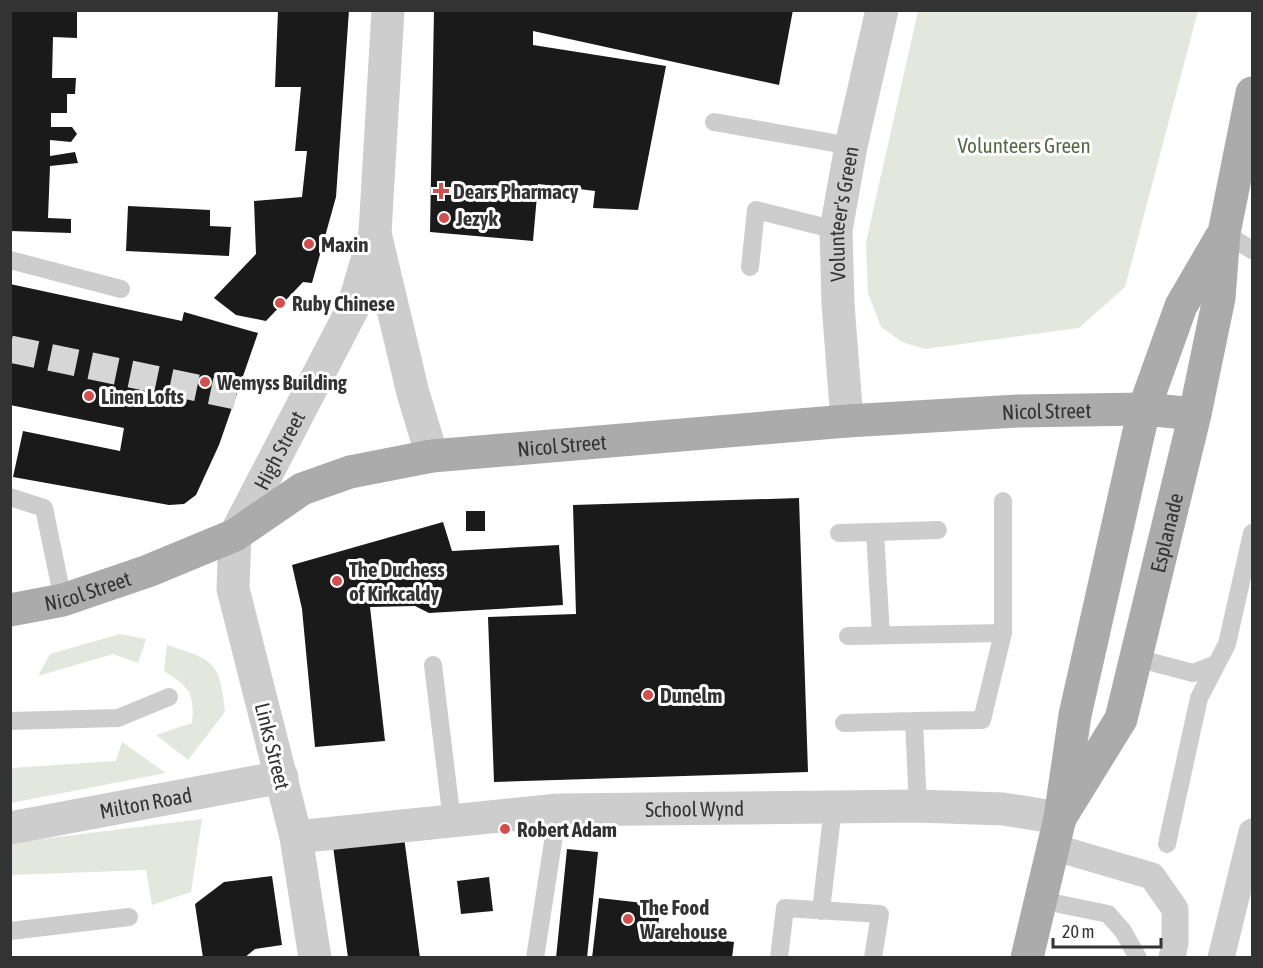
<svg xmlns="http://www.w3.org/2000/svg" width="1263" height="968" viewBox="0 0 1263 968" font-family="'Asap Condensed',sans-serif">
  <style>
    .green { fill: #e2e8dd }
    .building { fill: #1a1a1a }
    .lines { fill: none; stroke-linecap: round; stroke-linejoin: round }
    .pedestrian-tunnel { stroke: #d6d6d6; stroke-width: 27; stroke-dasharray: 27 14; stroke-linecap: butt }
    .service { stroke: #cdcdcd; stroke-width: 18 }
    .pedestrian { stroke: #cdcdcd; stroke-width: 27 }
    .minor { stroke: #cdcdcd; stroke-width: 33 }
    .tertiary { stroke: #cdcdcd; stroke-width: 33 }
    .primary { stroke: #ababab; stroke-width: 33 }
    .poi-dot { fill: #d14f4d; stroke: #fff; stroke-width: 2 }
    .labels { text-anchor: middle; dominant-baseline: central; stroke-width: 6; stroke-linejoin: round; paint-order: stroke }
    .park-label { font-size: 21px; fill: #536a45; stroke: #fff }
    .poi-label { font-size: 21px; font-weight: bold; fill: #333; stroke: #fff; text-anchor: start }
    .street-label { font-size: 21px; fill: #333; stroke: #fff }
  </style>
  <rect width="100%" height="100%" fill="#fff"/>
  <path class="green" d="M918,11H1198L1125,287L1079,328L925,349L902,342L881,327L868,293L866,242Z
    M120,634L146,639L138,663L113,654L38,676L50,654Z
    M167,645C214,660 220,661 225,712L188,760L156,735L192,723C195,693 189,687 164,671Z
    M122,742L166,773L11,803V768L116,761Z
    M202,819L191,892L152,905L146,870L11,875L10,843Z"/>
  <path class="building" d="M10,10H77V38L53,37L52,78H76L75,94H67V113H51V127H72L77,134L71,142L50,140V156L75,152L78,163L50,166L48,218L71,219V233L10,231Z
    M278,10H349L336,197L312,283L303,282L266,321L236,315L214,298L256,254L254,201L302,197L307,151H295L301,87H275Z
    M434,10H793L779,85L533,31V45L666,66L638,210L593,208L595,191L538,184L533,241L430,232Z
    M128,206L210,210V226L231,227L229,256L126,251Z
    M10,284L182,321L184,312L258,333L219,445L196,495L184,504L169,505L13,477L23,431L120,451L124,428L10,405Z
    M799,498L808,772L494,782L488,617L576,614L573,505Z
    M466,511H485V531H466Z
    M443,522L452,551L559,545L563,605L429,613L415,606L370,607L385,741L315,747L302,609L292,565Z
    M404,837L420,958H348L333,846Z
    M567,849L598,852L587,958H556Z
    M272,876L282,945L255,949L244,958H203L195,904L224,882Z
    M489,877L493,911L461,914L457,881Z
    M599,898L661,905L657,932L734,942L732,958H592Z"/>
  <g class="lines">
    <path class="pedestrian-tunnel" d="M10,349L236,396"/>
    <path class="service" d="M714,122L851,146
      M1224,233L1252,250
      M10,260L121,289
      M750,267L756,210L836,230
      M10,497L44,508L63,600
      M839,533L875,532
      M881,635L875,532L938,530
      M848,636L1003,633
      M1136,658L1193,673L1214,665
      M433,665L452,821
      M10,721L118,718L169,697
      M844,723L914,721
      M918,806L914,721L982,720L1003,633V501
      M1167,844L1199,698L1227,644L1252,533
      M1040,900L1108,914L1123,931L1138,958
      M821,911L833,807
      M10,931L129,917
      M535,958L558,810
      M779,958L785,908L880,914L873,958"/>
    <path class="pedestrian" d="M1053,847L1152,876L1175,909V943L1172,958
      M1221,958L1252,832"/>
    <g class="minor">
      <path d="M375,233L413,393L432,456"/>
      <path id="s1" d="M847,421L838,304L836,230L851,146L882,10"/>
      <path id="s2" d="M10,828L282,777"/>
      <path id="s3" d="M296,837L558,810L918,806L1003,809L1060,818"/>
    </g>
    <path class="tertiary" id="s4" d="M315,958L296,837L233,589L235,535L353,308L375,233L388,10"/>
    <g class="primary">
      <path id="s5" d="M10,610L63,600L148,571L235,535L302,489L350,472L432,456L847,421L1018,411L1144,409L1195,414"/>
      <path id="s6" d="M1060,818L1121,719L1195,414L1219,298L1224,233L1252,93"/>
      <path d="M1027,958L1060,818L1075,715L1144,409L1181,306L1220,239"/>
    </g>
  </g>
  <g class="poi-dot">
    <path d="M438 182h6v6h6v6h-6v6h-6v-6h-6v-6h6z"/>
    <circle cx="444" cy="218" r="6"/>
    <circle cx="309" cy="244" r="6"/>
    <circle cx="280" cy="303" r="6"/>
    <circle cx="205" cy="382" r="6"/>
    <circle cx="89" cy="396" r="6"/>
    <circle cx="337" cy="581" r="6"/>
    <circle cx="648" cy="695" r="6"/>
    <circle cx="505" cy="829" r="6"/>
    <circle cx="628" cy="919" r="6"/>
  </g>
  <g class="labels">
    <g class="park-label">
      <text x="1024" y="145">Volunteers Green</text>
    </g>
    <g class="poi-label">
      <text x="453" y="191">Dears Pharmacy</text>
      <text x="456" y="218">Jezyk</text>
      <text x="321" y="244">Maxin</text>
      <text x="292" y="303">Ruby Chinese</text>
      <text x="217" y="382">Wemyss Building</text>
      <text x="101" y="396">Linen Lofts</text>
      <text x="349" y="569">The Duchess<tspan x="349" dy="24">of Kirkcaldy</tspan></text>
      <text x="660" y="695">Dunelm</text>
      <text x="517" y="829">Robert Adam</text>
      <text x="640" y="907">The Food<tspan x="640" dy="24">Warehouse</tspan></text>
    </g>
    <g class="street-label">
      <text stroke="none"><textPath href="#s1" startOffset="208">Volunteer's Green</textPath></text>
      <text stroke="none"><textPath href="#s5" startOffset="1070">Nicol Street</textPath></text>
      <text stroke="none"><textPath href="#s5" startOffset="584">Nicol Street</textPath></text>
      <text stroke="none"><textPath href="#s4" startOffset="528">High Street</textPath></text>
      <text stroke="none"><textPath href="#s6" startOffset="308">Esplanade</textPath></text>
      <text stroke="none"><textPath href="#s5" startOffset="80">Nicol Street</textPath></text>
      <text transform="translate(273 746) rotate(76)">Links Street</text>
      <text stroke="none"><textPath href="#s2" startOffset="138">Milton Road</textPath></text>
      <text stroke="none"><textPath href="#s3" startOffset="400">School Wynd</textPath></text>
    </g>
  </g>
  <rect width="1263" height="968" fill="none" stroke="#333333" stroke-width="24"/>
  <path d="M1053 938v9h108v-9" fill="none" stroke="#333333" stroke-width="3"/>
  <text x="1062" y="938" font-size="18" fill="#333333" stroke="#ffffff" stroke-width="4.5" paint-order="stroke">20 m</text>
</svg>
